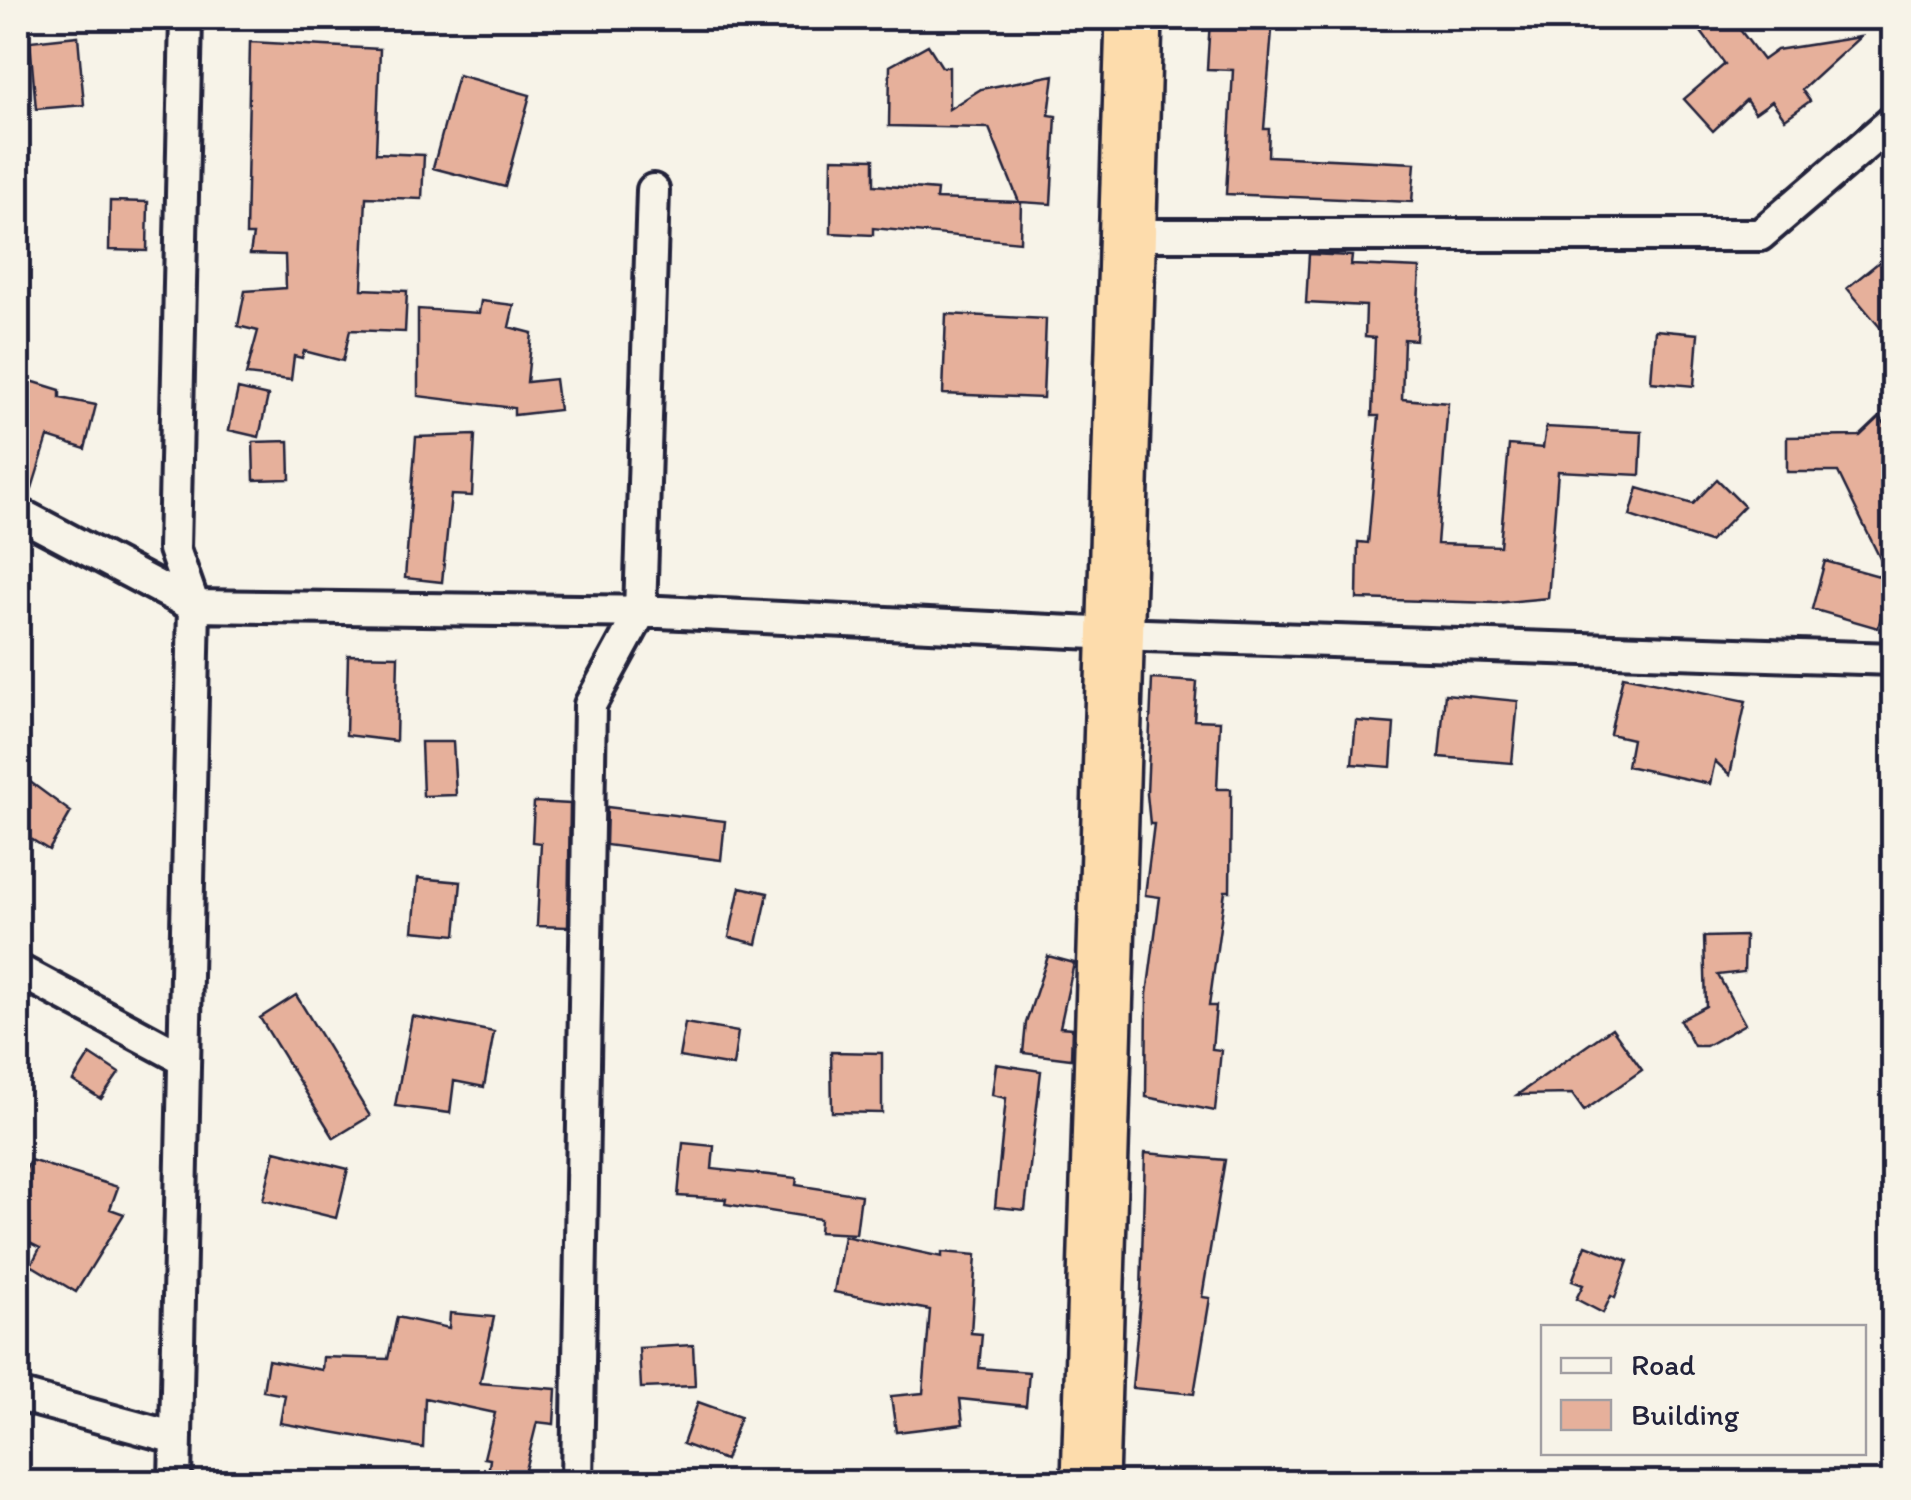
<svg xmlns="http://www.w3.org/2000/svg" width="1911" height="1500" viewBox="0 0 1911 1500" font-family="Itim,sans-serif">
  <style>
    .building { fill: #e6b09b; stroke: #22223b; stroke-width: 2.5 }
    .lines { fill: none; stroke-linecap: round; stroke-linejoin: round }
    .street-casing { stroke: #22223b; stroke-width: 38 }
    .highway-casing { stroke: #22223b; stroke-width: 62 }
    .street { stroke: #f7f3e8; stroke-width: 30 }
    .highway { stroke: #fddcac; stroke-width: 55 }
  </style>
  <rect width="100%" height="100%" fill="#f7f3e8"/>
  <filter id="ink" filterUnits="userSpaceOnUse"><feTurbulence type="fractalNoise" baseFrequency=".01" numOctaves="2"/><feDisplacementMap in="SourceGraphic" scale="20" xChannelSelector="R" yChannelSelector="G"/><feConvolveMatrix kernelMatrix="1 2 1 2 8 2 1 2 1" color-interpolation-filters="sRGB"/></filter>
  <g filter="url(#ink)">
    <path class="building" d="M1228,18H1273L1264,129H1269L1268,156L1415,163L1412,202L1226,194L1233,70L1207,69L1210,20Z
      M1715,18H1731L1763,60L1777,50L1860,37L1802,90L1810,101L1785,119L1772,101L1755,113L1746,100L1713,131L1684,99L1725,64L1699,29Z
      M78,36L84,105L36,109L30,41Z
      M250,42L380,49L376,153L424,155L422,199L366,197L362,289L407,291L405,332L350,330L343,361L304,351L302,358L294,356L291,380L246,375L258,331L238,326L245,291L286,288L285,255L250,254L253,235H246Z
      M928,45L942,67H949V109L981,89L1054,75L1049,115L1056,116L1051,204L1021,202L1020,242L873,228V235L831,233L832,158L874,159V185L937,190L936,199L1019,202L989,128L889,126L890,66Z
      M458,75L530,95L505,187L433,168Z
      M110,201L148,202L147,251L109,250Z
      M1894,250V344L1847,288Z
      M1309,254L1352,256L1351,265L1420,268L1416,340L1404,339L1402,399L1448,403L1437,544L1500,546L1509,445L1543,448L1546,427L1642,432L1640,475L1558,471L1548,598L1496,603L1357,599L1358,542L1368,543L1379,416H1372L1375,338L1365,337L1366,306L1306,303Z
      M481,301L514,305L509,327L532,333L527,382L555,379L559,410L514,415V408L418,396V309L479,313Z
      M946,314L1046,319L1043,398L943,394Z
      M1655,330L1698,334L1694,386L1651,382Z
      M18,377L60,390V398L96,405L85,449L48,437L29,498L18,494Z
      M238,389L268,396L259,437L229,430Z
      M1880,417L1894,437V586L1891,581L1878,628L1812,609L1825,561L1890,579L1838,472H1787V437L1860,436Z
      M475,435L472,496L451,495L442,582L405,578L416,437Z
      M289,441L290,479L254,480L253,442Z
      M1717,479L1744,506L1709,542L1630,516L1638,488L1693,504Z
      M348,655L398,656L396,741L346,735Z
      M1623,676L1746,701L1730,775L1715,761L1710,784L1627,766L1632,739L1610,734Z
      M1152,679L1197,682L1194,720L1220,721L1217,789H1231L1230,891H1225L1209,1006H1216L1212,1049L1221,1050L1215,1111L1146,1097L1147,994L1160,897L1145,895L1154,824H1150L1147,794Z
      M1445,694L1518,701L1512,763L1439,757Z
      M1356,721L1394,724L1391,767L1352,764Z
      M421,742H453L456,795L423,796Z
      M18,773L71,812L49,850L18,831Z
      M534,802L570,804L568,927L537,926L541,843L532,842Z
      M607,807L725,821L721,860L606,845Z
      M418,878L461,882L456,935L413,931Z
      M740,887L768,893L757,944L729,937Z
      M1745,936L1744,972L1718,975L1745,1024L1706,1046H1694L1680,1020L1706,1006L1704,937Z
      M1048,956L1074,963L1060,1027L1072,1028L1071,1059L1023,1053L1026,1023Z
      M296,995L370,1116L334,1138L260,1018Z
      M412,1016L494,1032L484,1087L454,1081L450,1113L395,1106Z
      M685,1023L738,1032L733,1066L679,1057Z
      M1612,1028L1642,1070L1584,1111L1572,1094L1517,1095Z
      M831,1052L882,1053V1113L832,1112Z
      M90,1054L119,1073L101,1099L73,1081Z
      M996,1064L1041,1071L1025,1210L995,1207L1006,1098L992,1095Z
      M683,1143L714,1146L712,1169L797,1178L796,1185L861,1195L856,1234L819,1232L820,1219L725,1204L726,1199L678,1196Z
      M275,1151L348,1169L336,1218L263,1200Z
      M1145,1153L1225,1160L1202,1297L1210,1298L1194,1394L1132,1388L1141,1292Z
      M30,1160L118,1187L110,1209L124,1214L76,1292L31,1265L40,1248L18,1237V1187Z
      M844,1236L942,1257V1252L976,1255L971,1333L982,1334L979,1368L1029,1372L1026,1406L960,1399L963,1424L896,1432L891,1396L923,1393L930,1310L834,1292Z
      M1586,1245L1628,1261L1615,1298L1611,1296L1603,1313L1576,1299L1583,1285L1572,1281Z
      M450,1313L494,1317L480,1383L556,1389L554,1424L537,1422L522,1482L488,1475L490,1459L484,1458L495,1413L425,1398L423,1448L280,1423L285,1395L263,1391L268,1360L322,1370L323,1357L388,1359L397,1317L449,1328Z
      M693,1345L695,1386L641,1388L639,1348Z
      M698,1402L740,1417L725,1460L683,1444Z"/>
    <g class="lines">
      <defs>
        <path id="street" d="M1127,235H1760L1894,120
          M18,513L194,606L660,612L1115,634L1894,659
          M18,970L184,1059
          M18,1395L176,1438
          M175,1482L194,606L174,549L186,18
          M577,1482L590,705L640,613L653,190"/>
        <path id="highway" d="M1090,1482L1134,18"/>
      </defs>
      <use href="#street" class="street-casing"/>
      <use href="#highway" class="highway-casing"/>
      <use href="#street" class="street"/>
      <use href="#highway" class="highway"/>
    </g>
  </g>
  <rect width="1911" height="1500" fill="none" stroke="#f7f3e8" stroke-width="60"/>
  <rect x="30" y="30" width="1851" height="1440" fill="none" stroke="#22223b" stroke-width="4" filter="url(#ink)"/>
  <rect x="1541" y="1325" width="325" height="130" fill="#f7f3e8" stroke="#a29fa3" stroke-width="2.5"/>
  <rect x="1561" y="1358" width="50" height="15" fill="#f7f3e8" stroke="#a29fa3" stroke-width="2.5"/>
  <text x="1631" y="1375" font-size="30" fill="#22223b">Road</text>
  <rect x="1561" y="1400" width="50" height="30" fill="#e6b09b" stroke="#a29fa3" stroke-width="2.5"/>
  <text x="1631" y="1425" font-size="30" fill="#22223b">Building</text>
</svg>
